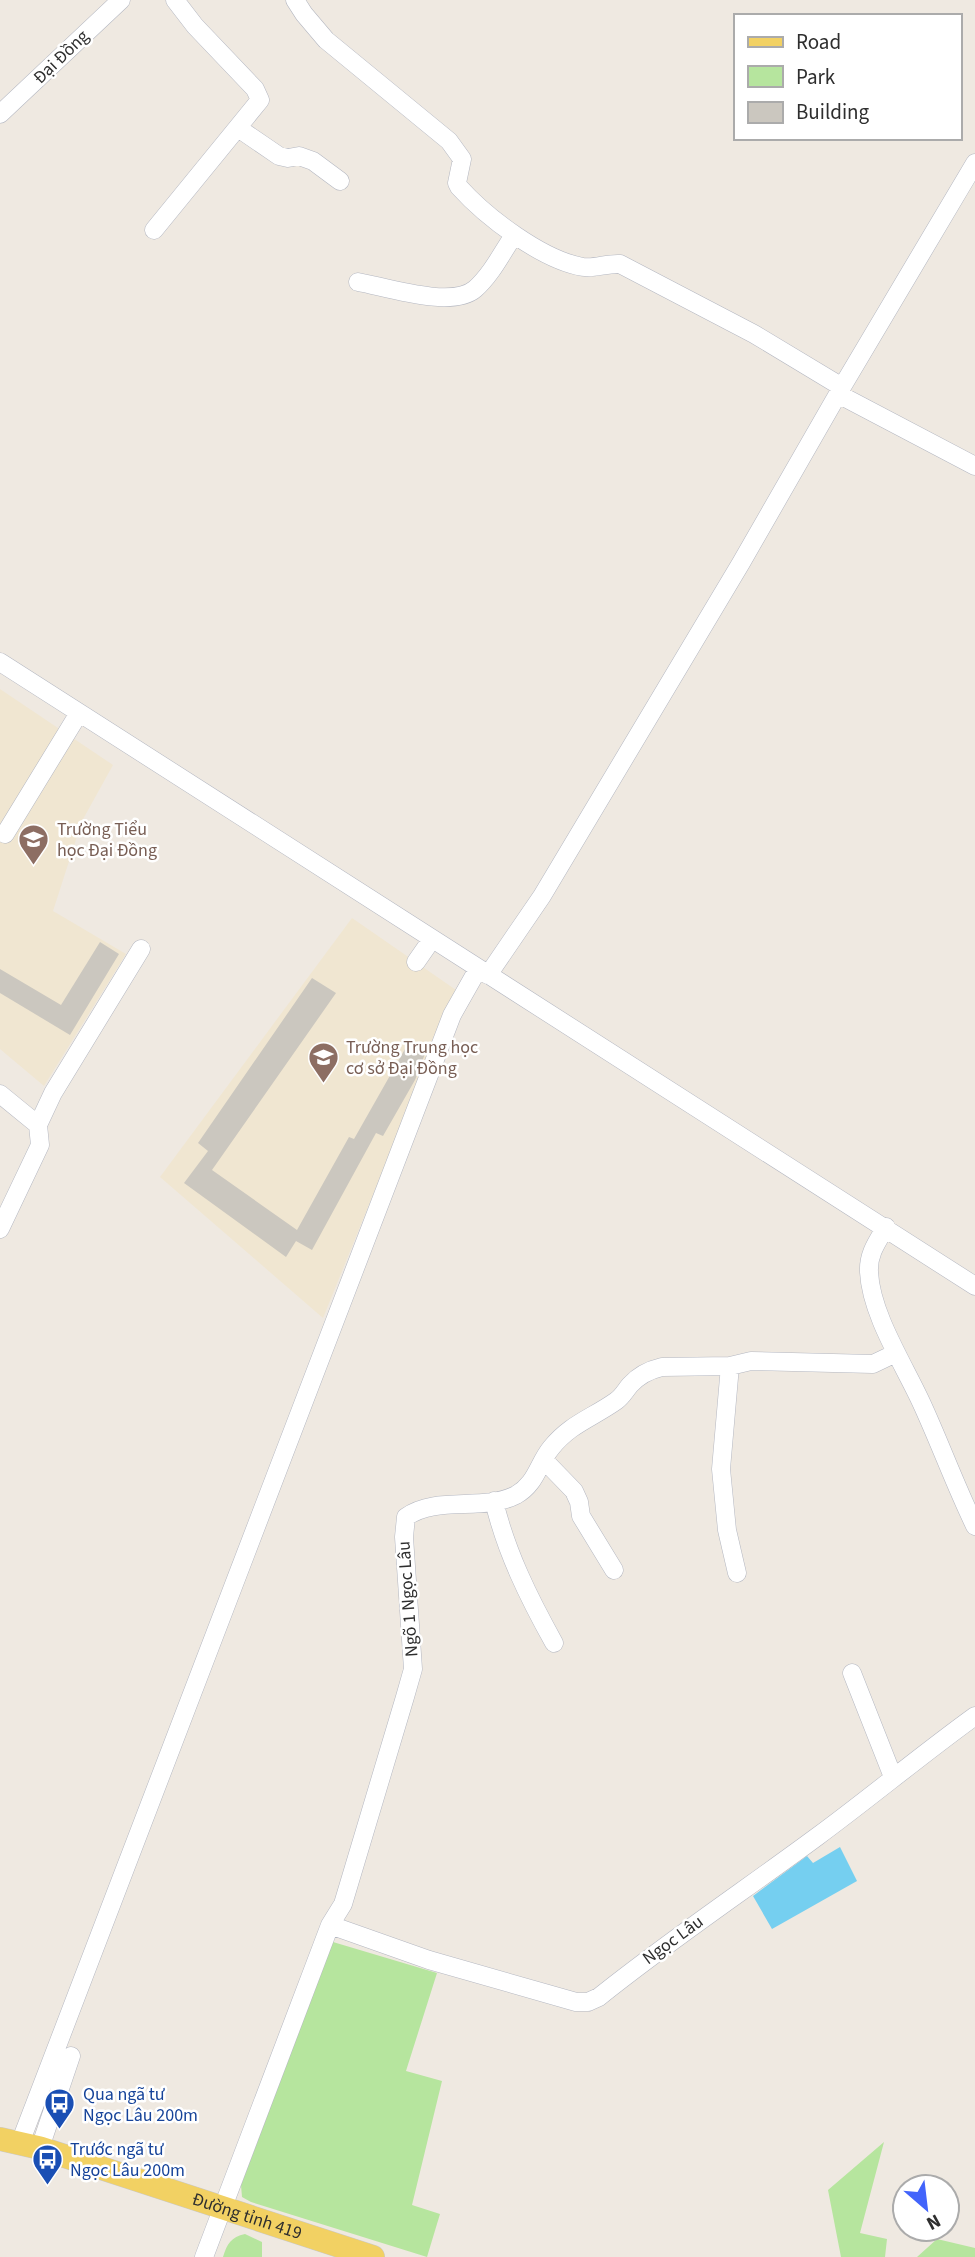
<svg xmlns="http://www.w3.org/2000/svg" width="975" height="2257" viewBox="0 0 975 2257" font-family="'Source Sans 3',sans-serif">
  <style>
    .education { fill: #f0e6d1 }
    .green { fill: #b6e59e }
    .water { fill: #75cff0 }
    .building { fill: #cbc7bf }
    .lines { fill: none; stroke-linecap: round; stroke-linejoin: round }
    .minor-casing { stroke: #b4b7c1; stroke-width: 19 }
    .major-casing { stroke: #c9c9c9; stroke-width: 24 }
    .minor { stroke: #fff; stroke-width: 18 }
    .major { stroke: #f2d163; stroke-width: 23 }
    .labels { text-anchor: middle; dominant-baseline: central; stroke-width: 5; stroke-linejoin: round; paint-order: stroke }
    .street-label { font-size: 18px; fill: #2e2e2e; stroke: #fff }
    .education-label { font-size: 18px; fill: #785e54; stroke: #fff; text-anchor: start }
    .transit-label { font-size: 18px; fill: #164399; stroke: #fff; text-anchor: start }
  </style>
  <rect width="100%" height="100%" fill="#efe9e1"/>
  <path class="education" d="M0,689L113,765L82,821L53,911L126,954L44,1086L0,1049Z
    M352,918L456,990L323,1318L160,1177Z"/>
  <path class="green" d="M333,1942L437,1973L406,2071L442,2081L412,2205L440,2214L427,2257L251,2202L242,2197L241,2185Z
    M884,2142L860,2233L887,2239L885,2257H841L828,2190Z
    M245,2234L262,2242V2257H223C227,2244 231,2237 245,2234Z
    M937,2239L975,2248V2257H917Z"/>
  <path class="water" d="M840,1847L857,1881L772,1929L753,1896L807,1856L813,1863Z"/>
  <path class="building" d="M100,942L119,954L70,1035L0,993V969L61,1005Z
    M312,978L336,993L212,1170L297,1230L349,1137L354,1139L409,1042L426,1051L415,1080L383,1136L376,1133L312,1250L296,1241L286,1257L184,1183L208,1151L198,1143Z"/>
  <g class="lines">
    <defs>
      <path id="minor" d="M295,0L304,14L326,40L449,141L462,159L457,183L459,187C486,217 542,260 583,267C595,269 607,263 620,264L754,334L842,387L741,563L542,896L488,975
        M0,114L121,0
        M238,128L279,156L288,158L299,156L313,161L340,181
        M154,230L260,100L255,89L195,26L175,0
        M358,282C386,287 452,309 475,289C491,275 502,253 514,235
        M842,387L975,163
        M838,394L975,466
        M0,662L975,1286
        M5,834L79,713
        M416,962L432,939
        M0,1094L38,1125
        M886,1227C877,1242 868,1254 869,1272C871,1314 903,1363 921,1402C940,1443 955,1485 975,1526
        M0,1229L40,1145L38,1125L53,1093L141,949
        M730,1366L721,1469L727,1530L737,1573
        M544,1460L574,1491L579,1502L581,1516L614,1570
        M494,1501C506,1552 529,1598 554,1643
        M852,1673L893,1777
        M330,1925L429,1960L576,2002H588L599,1997C670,1940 745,1890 818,1836C871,1797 921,1755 975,1716
        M20,2143L452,1015L478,969
        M40,2148L71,2056
        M204,2257L330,1925L343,1904L405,1697L413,1669L404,1537L406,1517C437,1495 483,1512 516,1495C536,1484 538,1464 551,1448C570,1424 592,1418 616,1401C622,1397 625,1391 630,1385C639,1375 649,1370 662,1367L730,1366L751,1361L873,1364L896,1353"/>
      <g id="major">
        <path id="s1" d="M0,2139L40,2148L373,2257"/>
      </g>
    </defs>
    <use href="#minor" class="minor-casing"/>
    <use href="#major" class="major-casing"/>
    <use href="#minor" class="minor"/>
    <use href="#major" class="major"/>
  </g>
  <defs>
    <symbol id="school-pin" viewBox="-11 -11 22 30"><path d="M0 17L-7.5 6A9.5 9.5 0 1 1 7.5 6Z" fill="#8d6e63" stroke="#fff"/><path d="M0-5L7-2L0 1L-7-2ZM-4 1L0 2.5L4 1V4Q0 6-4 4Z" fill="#fff"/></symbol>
    <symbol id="bus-pin" viewBox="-11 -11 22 30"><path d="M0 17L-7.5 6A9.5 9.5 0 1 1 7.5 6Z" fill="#1a4fb4" stroke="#fff"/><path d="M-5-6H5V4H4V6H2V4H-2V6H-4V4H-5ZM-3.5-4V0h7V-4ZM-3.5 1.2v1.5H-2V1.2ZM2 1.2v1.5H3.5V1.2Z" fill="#fff"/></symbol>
  </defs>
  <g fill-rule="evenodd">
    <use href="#school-pin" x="16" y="822" width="35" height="47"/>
    <use href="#school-pin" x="306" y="1040" width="35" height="47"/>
    <use href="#bus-pin" x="42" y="2086" width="35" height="47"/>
    <use href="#bus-pin" x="30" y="2142" width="35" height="47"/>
  </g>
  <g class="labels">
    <g class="street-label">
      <text transform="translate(61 57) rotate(-44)">Đại Đồng</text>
      <text transform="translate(408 1599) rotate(-94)">Ngõ 1 Ngọc Lâu</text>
      <text transform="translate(673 1940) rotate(-36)">Ngọc Lâu</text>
      <text stroke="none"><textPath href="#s1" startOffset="259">Đường tỉnh 419</textPath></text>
    </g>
    <g class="education-label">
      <text x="57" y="829">Trường Tiểu<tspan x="57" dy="21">học Đại Đồng</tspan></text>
      <text x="346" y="1047">Trường Trung học<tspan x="346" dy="21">cơ sở Đại Đồng</tspan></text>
    </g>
    <g class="transit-label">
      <text x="83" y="2094">Qua ngã tư<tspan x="83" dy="21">Ngọc Lâu 200m</tspan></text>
      <text x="70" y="2149">Trước ngã tư<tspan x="70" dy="21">Ngọc Lâu 200m</tspan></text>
    </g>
  </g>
  <rect x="734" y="14" width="228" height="126" fill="#ffffff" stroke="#ababab" stroke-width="2"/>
  <rect x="748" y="37" width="35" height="10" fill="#f2d163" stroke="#ababab" stroke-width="2"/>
  <text x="796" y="49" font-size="21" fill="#2e2e2e">Road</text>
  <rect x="748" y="66" width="35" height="21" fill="#b6e59e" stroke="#ababab" stroke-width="2"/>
  <text x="796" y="84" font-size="21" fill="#2e2e2e">Park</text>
  <rect x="748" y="102" width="35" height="21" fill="#cbc7bf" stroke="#ababab" stroke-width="2"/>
  <text x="796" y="119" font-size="21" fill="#2e2e2e">Building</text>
  <g transform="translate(926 2208) rotate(152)"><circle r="33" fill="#ffffff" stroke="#ababab" stroke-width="2"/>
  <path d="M0-5L12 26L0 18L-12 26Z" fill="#4264fb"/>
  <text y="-10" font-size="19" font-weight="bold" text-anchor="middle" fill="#2e2e2e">N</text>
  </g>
</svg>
